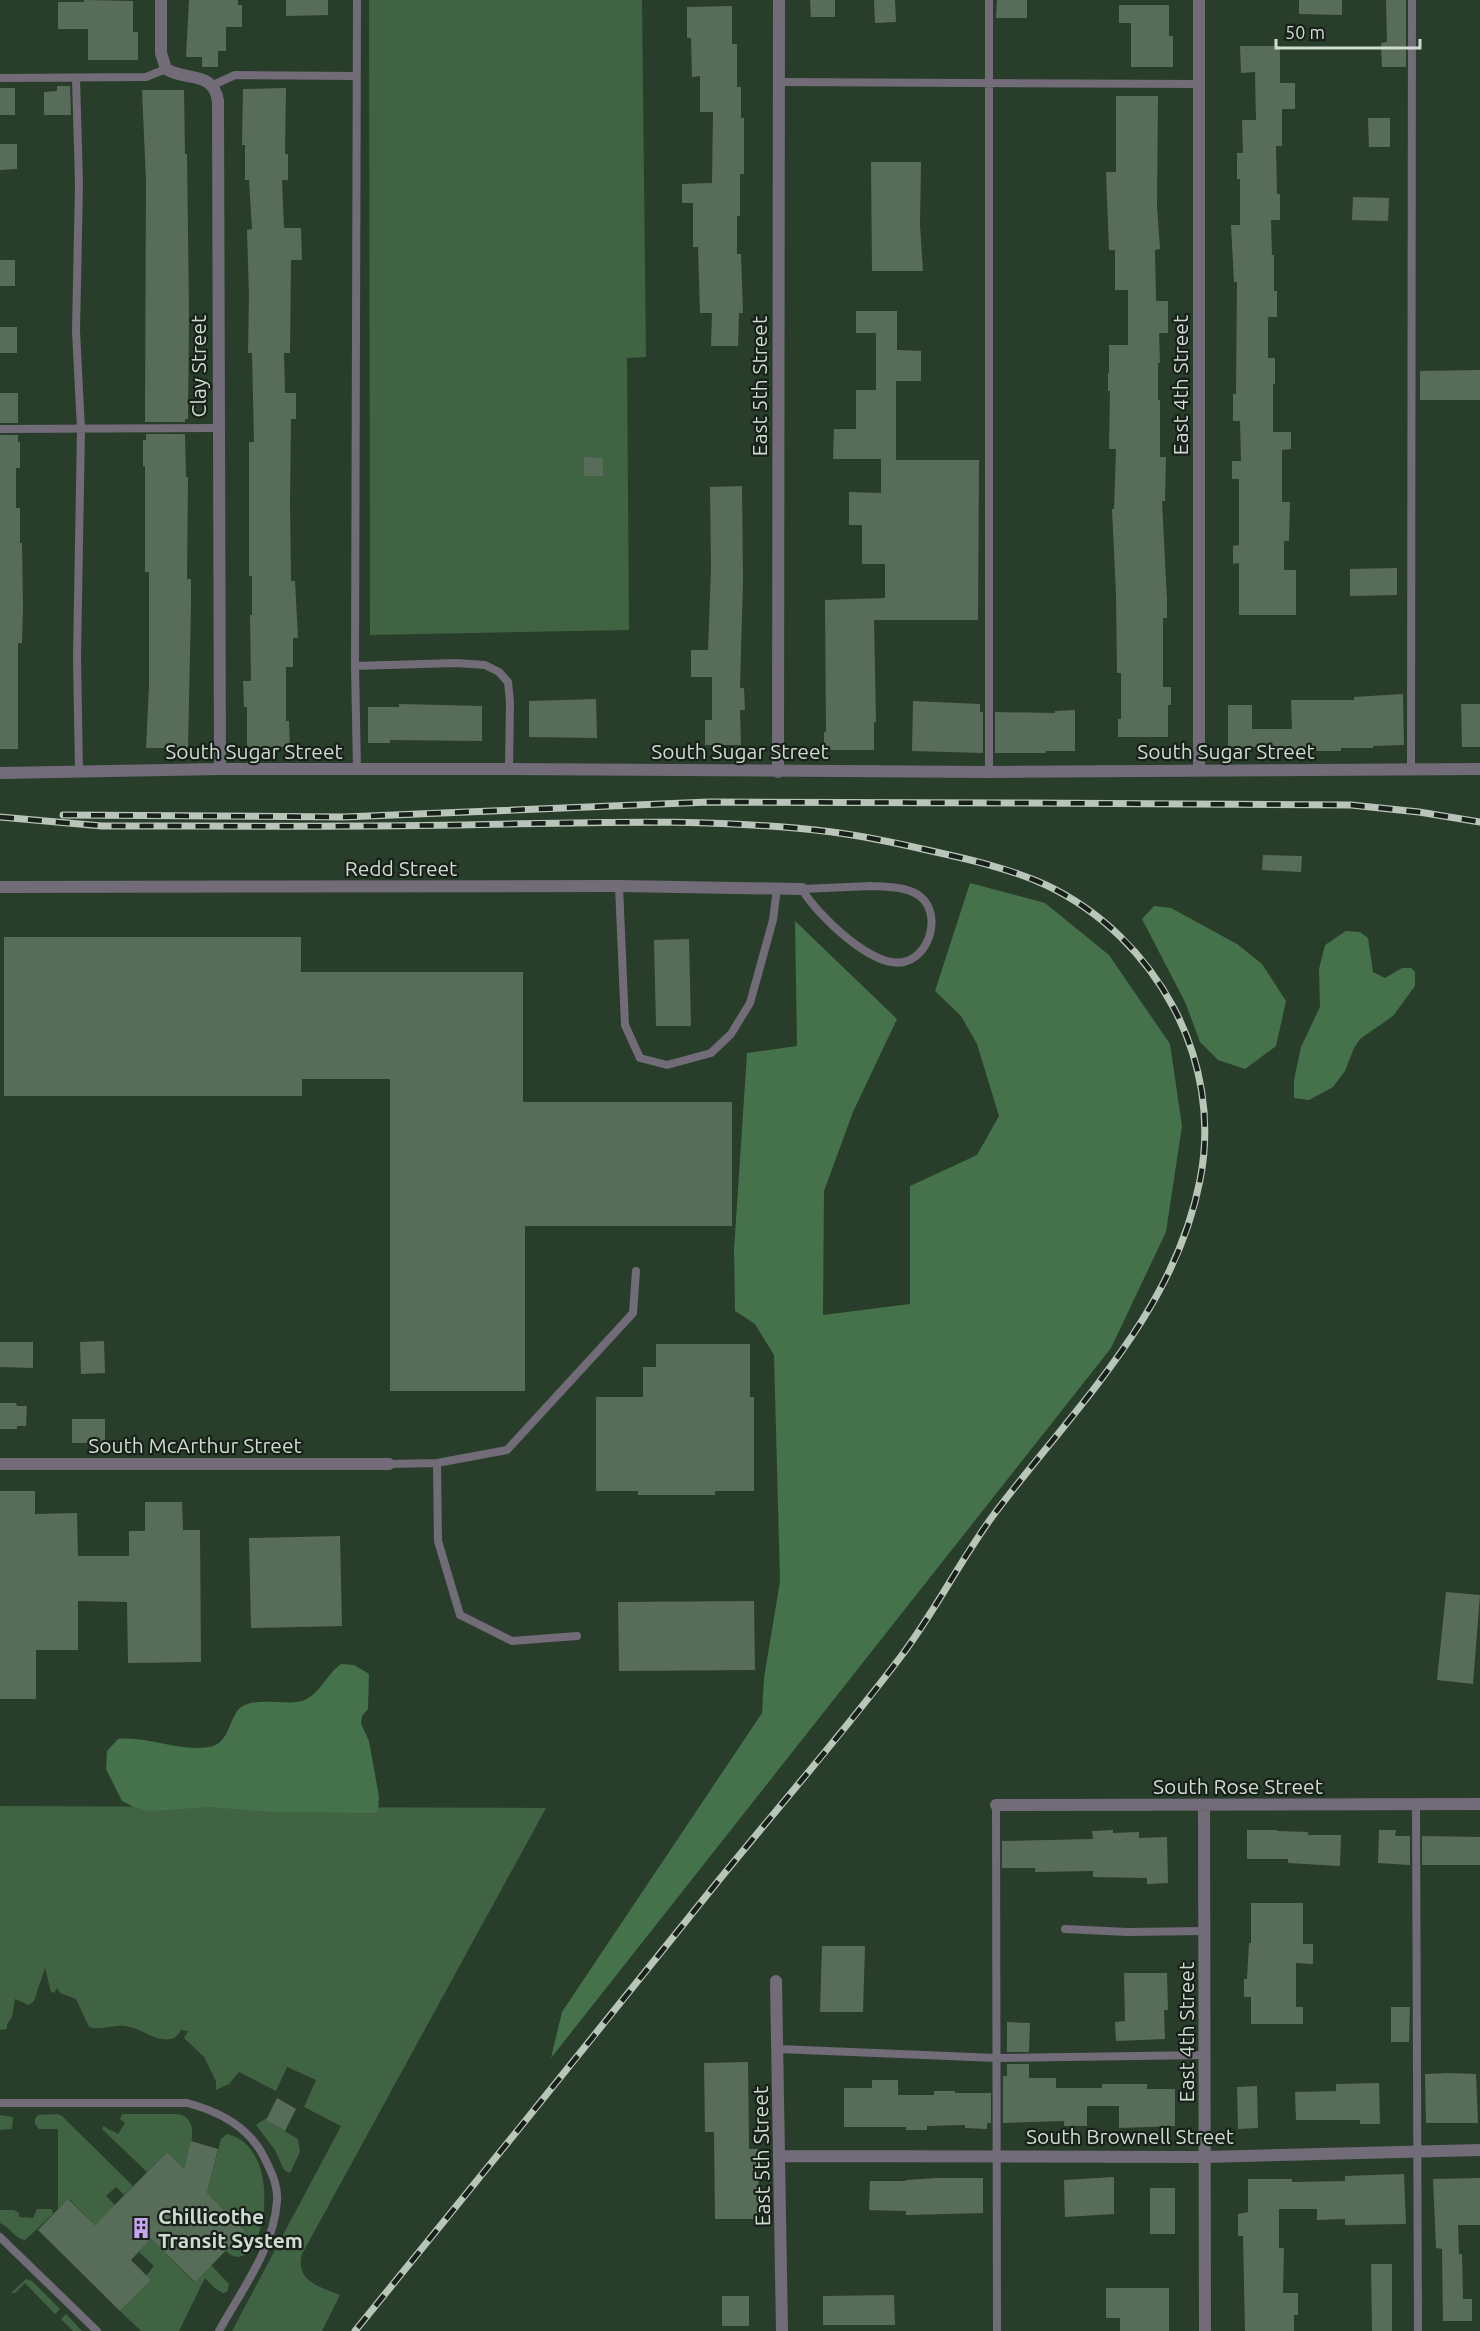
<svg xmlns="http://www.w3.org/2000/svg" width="1480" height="2331" viewBox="0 0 1480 2331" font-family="Ubuntu,sans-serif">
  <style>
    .green { fill: #406343 }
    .forest { fill: #45724a }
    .building { fill: #586d59 }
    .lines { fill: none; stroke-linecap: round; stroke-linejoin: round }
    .lane { stroke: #716c78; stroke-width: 8 }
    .street { stroke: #716c78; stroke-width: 12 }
    .rail-casing { stroke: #b8c5b9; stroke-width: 7 }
    .rail { stroke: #182119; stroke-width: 4.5; stroke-dasharray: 14; stroke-linecap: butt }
    .labels { text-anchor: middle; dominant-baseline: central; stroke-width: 4.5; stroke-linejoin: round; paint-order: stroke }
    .street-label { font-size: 21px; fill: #cfdbd0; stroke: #182119 }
    .poi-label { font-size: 21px; font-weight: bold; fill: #cfdbd0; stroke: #182119; text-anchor: start }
  </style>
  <rect width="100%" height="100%" fill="#293d2b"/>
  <path class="green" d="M369,0H642L646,357L627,358L629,630L370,635Z
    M0,1806L546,1808L302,2254C295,2281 320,2287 340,2295L322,2331H232L341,2126L304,2107L316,2080L287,2067L276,2091L239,2072L229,2084L216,2090V2081L204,2057L184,2038L188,2031L181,2030C178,2035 176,2038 171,2039C155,2042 141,2028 126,2026C113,2024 101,2031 89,2027L76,1999L60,1993L57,1988L54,1993L51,1992L45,1968L34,2001L29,2005L15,1999L12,2017L7,2025V2029L0,2030Z
    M57,2114L62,2116L133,2186L124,2195L116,2187L106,2196L115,2205L95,2225L69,2199L58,2209V2129H39L35,2124V2119L38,2115Z
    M122,2114H178C203,2119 188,2153 184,2169L167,2152L147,2172L102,2129L103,2126L118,2134L125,2123L120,2119Z
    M0,2115L13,2117L12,2129L0,2130Z
    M265,2119L298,2139L300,2152L290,2173L284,2170L275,2150L256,2125Z
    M227,2134C290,2148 262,2287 226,2251L245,2231L207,2193L221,2139Z
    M37,2209H52L53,2214L25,2240C15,2239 10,2227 0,2223V2210H14L19,2213V2217L33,2218Z
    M151,2239L194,2282L211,2265L229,2284L227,2292L223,2293L216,2289L205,2278L179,2331H141L120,2311L151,2280L146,2276L154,2266L139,2252Z
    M26,2279L32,2281L60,2309L55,2314L25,2283L15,2293H11Z
    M66,2314L82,2331H73L61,2319Z"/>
  <path class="forest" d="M970,883L1045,903L1109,955L1170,1044L1182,1126L1166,1232L1111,1348L551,2058L562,2012L762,1713L764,1678L780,1581L774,1355L755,1324L735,1311L734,1250L747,1053L797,1046L795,921L897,1019L853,1112L824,1191L823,1315L910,1304V1186L977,1155L999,1116L977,1044L961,1016L935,991Z
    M1154,906L1171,908L1237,944L1262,964L1286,1001L1276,1046L1245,1069L1218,1060L1200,1042L1185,1002L1142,919Z
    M1346,931L1360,932L1368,938L1373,972L1385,978L1402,968H1411L1415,972V986L1393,1016L1360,1039L1354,1048L1345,1071L1333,1087L1309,1100L1294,1098V1080L1301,1047L1320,1007L1319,969L1325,945Z
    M341,1664L354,1665L369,1674L368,1709L362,1716L361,1724L369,1741L379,1797L378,1811L374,1813L273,1812L211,1807L149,1811L134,1807L122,1801L106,1769L107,1751L118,1739C149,1736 179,1752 209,1747C229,1744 228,1721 239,1709C250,1697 282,1704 297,1702C319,1699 325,1675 341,1664Z"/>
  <path class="building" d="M84,0L133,1V32H138V60H88V29H58V2H84Z
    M189,0H238V5H242V27H226V51H218V67H202V57H186Z
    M286,0H328V15L286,16Z
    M810,0H835V17H811Z
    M874,0H895L896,22L875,23Z
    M997,0H1027V18H996Z
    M1299,0H1342V15L1299,14Z
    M1386,0H1406V67H1382L1381,43L1387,42Z
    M1119,5H1169V36H1173V67H1131V23H1119Z
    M732,6V44H737V87H741V118H744V174H740V216H737V254H741L743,313H739L738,346H711L712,313H700L698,247H693V203H682V184L712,183L713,112H700V76L692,77L691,38H687V7Z
    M1240,46H1280V83H1295V109H1282V146H1276L1277,194H1280V220H1271L1272,255H1274V291H1277V317H1268V358H1275V384H1273V432H1291V449L1282,450V502H1290L1289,541H1284V570H1296V615H1239V563L1233,564V546L1239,545V479H1232V461H1241L1240,421H1233V394H1236L1237,282H1234L1231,225H1240V179H1237V153H1243L1242,120H1256L1255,72L1241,73Z
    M57,86H70L71,115H44V92L57,91Z
    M0,88H15V115H0Z
    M286,88L285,154H288V180H282L284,228H301L302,260H291L290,353H284L285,393H296V419H291L290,501L291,581H295L298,638H293V667H286V721H289L290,747H247V707H244L243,681H251L250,615H252V576H249V442H254L252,353H248L249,296L247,230L252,229L249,180H245V145H242L243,89Z
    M142,90H184L185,154H187L189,313L188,419H185V422H145L146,181Z
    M1116,96H1158L1157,206L1160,249L1155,250L1156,301H1168V333H1159L1160,363H1158V400H1160V457H1166L1165,501H1162L1167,600V618H1163V687H1171V705H1168V737H1118V719H1121V673H1117L1116,594L1112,509H1114L1116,449H1109L1110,391H1108V373H1109V345H1128V290H1115V250H1109L1106,172H1116Z
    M1368,118H1390V147H1369Z
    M0,144H17V169L0,170Z
    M871,162H921L920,225L923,271H872Z
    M1353,197L1389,198L1388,221L1352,220Z
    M0,260H15V286H0Z
    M856,311H897V350L921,351V381H896V460H979L978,620H874L876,722H874V750H824V732H826L825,600L885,598V564H862V525H849V492L881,493V459H833L834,429H856V390H876V333H856Z
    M0,327H17V353H0Z
    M1480,370V400H1420V371Z
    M0,393H18V423H0Z
    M146,434H185L186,477H188L187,579H191V604L188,748H146L149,686V572H145V466H143V440H146Z
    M0,435H18V442H20V468H16V508H20V543H22L23,607L22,643H18V749H0Z
    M584,457L603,458V476H584Z
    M742,486L743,581L740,688H744L745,710H740L741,745H705V720H712V677H691V650H708L711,568L710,487Z
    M1397,568V595L1350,596V569Z
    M1403,694L1404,745L1373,746V748H1341V751H1292V747H1228V705H1252V729H1292L1291,700H1354V697Z
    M596,699L597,738L529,737V701Z
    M913,701L980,704V712H983V753L912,751Z
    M399,704L482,706V741L390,740V743H368V707H399Z
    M1461,704H1480V747H1462Z
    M1075,710V751H1046V753H995V712L1055,713V711Z
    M1263,855L1302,856L1301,872L1262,870Z
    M4,937H301V972H523V1102H732V1226H525V1391H390V1079H302V1096H4Z
    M689,939L691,1026H656L654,940Z
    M104,1341L105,1373L81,1374L80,1342Z
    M0,1342H33V1368L0,1367Z
    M656,1344H750V1397H754V1491H715V1495H638V1491H596V1397H643V1367H656Z
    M0,1403H16L17,1406H27L26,1426H17V1429H0Z
    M72,1419H105V1443H72Z
    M0,1491H35V1514L77,1513L78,1556H129V1531H145V1502H182L183,1530H200L201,1662L128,1663L127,1602L78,1601V1650H36V1699H0Z
    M340,1536L342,1626L251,1628L249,1538Z
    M1446,1592L1480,1595L1473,1684L1437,1680Z
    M754,1601L755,1670L619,1671L618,1602Z
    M1113,1830V1833L1139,1832V1838L1167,1837L1168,1883L1147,1884V1878L1093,1877V1871L1035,1872V1868H1002V1841L1093,1839L1092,1831Z
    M1247,1830H1277V1831L1308,1832V1835H1341L1340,1866L1288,1863V1859H1247Z
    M1379,1830H1396L1395,1836H1410V1865L1378,1863Z
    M1422,1836L1480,1837V1865H1422Z
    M1251,1903H1303V1944H1313V1964L1296,1963V2007H1303V2024H1251V1997H1244V1979H1247L1249,1943H1251Z
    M822,1946H865L863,2012H820Z
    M1124,1973H1167L1168,2010H1164L1165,2039L1116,2041L1115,2022L1125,2021Z
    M1391,2007H1410L1409,2042H1391Z
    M1007,2022L1030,2023L1029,2052H1007Z
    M748,2062L749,2149H758L759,2219H715L714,2132H705L704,2063Z
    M1007,2064H1029V2078H1056V2088H1102V2084H1147V2089H1175V2126L1119,2128V2106H1087V2126H1064V2121L1003,2123V2076H1007Z
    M1448,2073L1476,2074L1478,2123H1426L1425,2074Z
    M872,2080H898V2095H934V2091H955V2093H991V2123H987V2129L965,2128V2125L927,2126V2130H906V2127H844V2088H872Z
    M1379,2083L1380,2124H1360V2120H1296L1295,2092L1336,2091V2084Z
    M1257,2086L1258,2128L1238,2129L1237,2087Z
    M277,2098L296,2109L285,2131L266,2120Z
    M191,2141L218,2149L207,2193L245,2231L195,2282L151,2239L131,2260L151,2280L120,2311L38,2230L68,2199L95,2225L167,2152L184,2169Z
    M1404,2174L1406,2224L1345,2225V2219L1317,2220V2209H1279V2248H1284L1283,2293H1298V2315H1294V2331H1245L1243,2236H1238V2214L1248,2212V2179H1292V2182L1345,2181V2176Z
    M1114,2177V2214L1065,2217L1064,2180Z
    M936,2178H983V2213L906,2215V2211L869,2210L870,2181H906V2180Z
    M1480,2178V2225H1458L1459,2254H1462L1463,2299H1472V2321H1443L1442,2249L1436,2248L1433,2179Z
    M1150,2188H1175V2234H1150Z
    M1371,2264H1392V2331H1372Z
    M1106,2288H1169V2331H1120V2318H1106Z
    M894,2295L895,2325H823V2296Z
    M722,2296H749V2326H722Z"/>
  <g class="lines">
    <path class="lane" d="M357,0L355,666L357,770
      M0,78L146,77L166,69
      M76,78L79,184L76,331L81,429L77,657L79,772
      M778,82L1199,84
      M213,85L235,75L356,76
      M0,429L217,428
      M355,666L456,663L485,665L499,672L508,682L510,702L509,769
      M1411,769L1412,0
      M989,772V0
      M619,886L625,1025L640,1058L667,1065L711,1053L731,1034L750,1003L773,920L777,888
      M871,886C887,887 911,886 923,899C940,917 930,953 907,961C876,973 816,914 802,889Z
      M437,1463L438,1541L460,1615L512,1641L577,1636
      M389,1464L437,1463L507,1450L633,1313L636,1271
      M996,1805L997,2331
      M1416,1805L1418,2331
      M1065,1929L1127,1932L1205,1931
      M778,2049L997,2058L1206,2055
      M0,2103H187C218,2111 249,2127 264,2157C271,2171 278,2185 277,2201C274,2248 241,2291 219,2331
      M0,2237L97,2331"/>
    <path class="street" d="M161,0V53L166,69C188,82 213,70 218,101L220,769
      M1199,0V770
      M778,772L779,0
      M0,773L220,769H509L989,772L1480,769
      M0,887L619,886L802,889
      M0,1464H389
      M996,1805L1480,1804
      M1204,1805L1205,2331
      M776,1981L782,2331
      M781,2156L1206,2157L1480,2150"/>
    <defs>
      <path id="rail" d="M63,815L344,817L709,802L1028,803L1351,805L1419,812L1480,822
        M0,817L102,826C221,826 341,827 460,825C583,823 710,817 832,832C864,836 896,843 927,850C967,859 1009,868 1046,885C1156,937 1224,1060 1200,1180C1174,1315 1071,1411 992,1517C960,1561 935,1611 902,1655C844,1732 780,1805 719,1880C598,2031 477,2181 355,2331"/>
    </defs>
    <use href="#rail" class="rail-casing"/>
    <use href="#rail" class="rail"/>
  </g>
  <defs>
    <symbol id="building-bare" viewBox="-9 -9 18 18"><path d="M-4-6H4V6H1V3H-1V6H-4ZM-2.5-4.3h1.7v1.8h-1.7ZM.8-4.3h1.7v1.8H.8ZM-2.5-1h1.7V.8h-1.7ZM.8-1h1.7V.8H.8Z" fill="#c6a6f0" stroke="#182119" stroke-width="2.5" paint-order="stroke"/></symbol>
  </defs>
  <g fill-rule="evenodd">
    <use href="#building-bare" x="126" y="2213" width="30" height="30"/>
  </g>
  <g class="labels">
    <g class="street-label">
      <text transform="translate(198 366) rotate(-90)">Clay Street</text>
      <text transform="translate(1180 385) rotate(-90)">East 4th Street</text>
      <text transform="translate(759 386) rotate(-90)">East 5th Street</text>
      <text x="254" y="751">South Sugar Street</text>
      <text x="740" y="751">South Sugar Street</text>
      <text x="1226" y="751">South Sugar Street</text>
      <text x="401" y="868">Redd Street</text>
      <text x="195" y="1445">South McArthur Street</text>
      <text x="1238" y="1786">South Rose Street</text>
      <text transform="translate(1186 2032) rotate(-90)">East 4th Street</text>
      <text x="1130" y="2136">South Brownell Street</text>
      <text transform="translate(761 2156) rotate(-91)">East 5th Street</text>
    </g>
    <g class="poi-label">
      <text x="158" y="2216">Chillicothe<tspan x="158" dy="24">Transit System</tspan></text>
    </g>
  </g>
  <path d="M1276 39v9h144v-9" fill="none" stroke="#cfdbd0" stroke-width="3"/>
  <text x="1285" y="39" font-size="18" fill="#cfdbd0" stroke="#182119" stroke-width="4.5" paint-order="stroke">50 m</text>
</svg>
